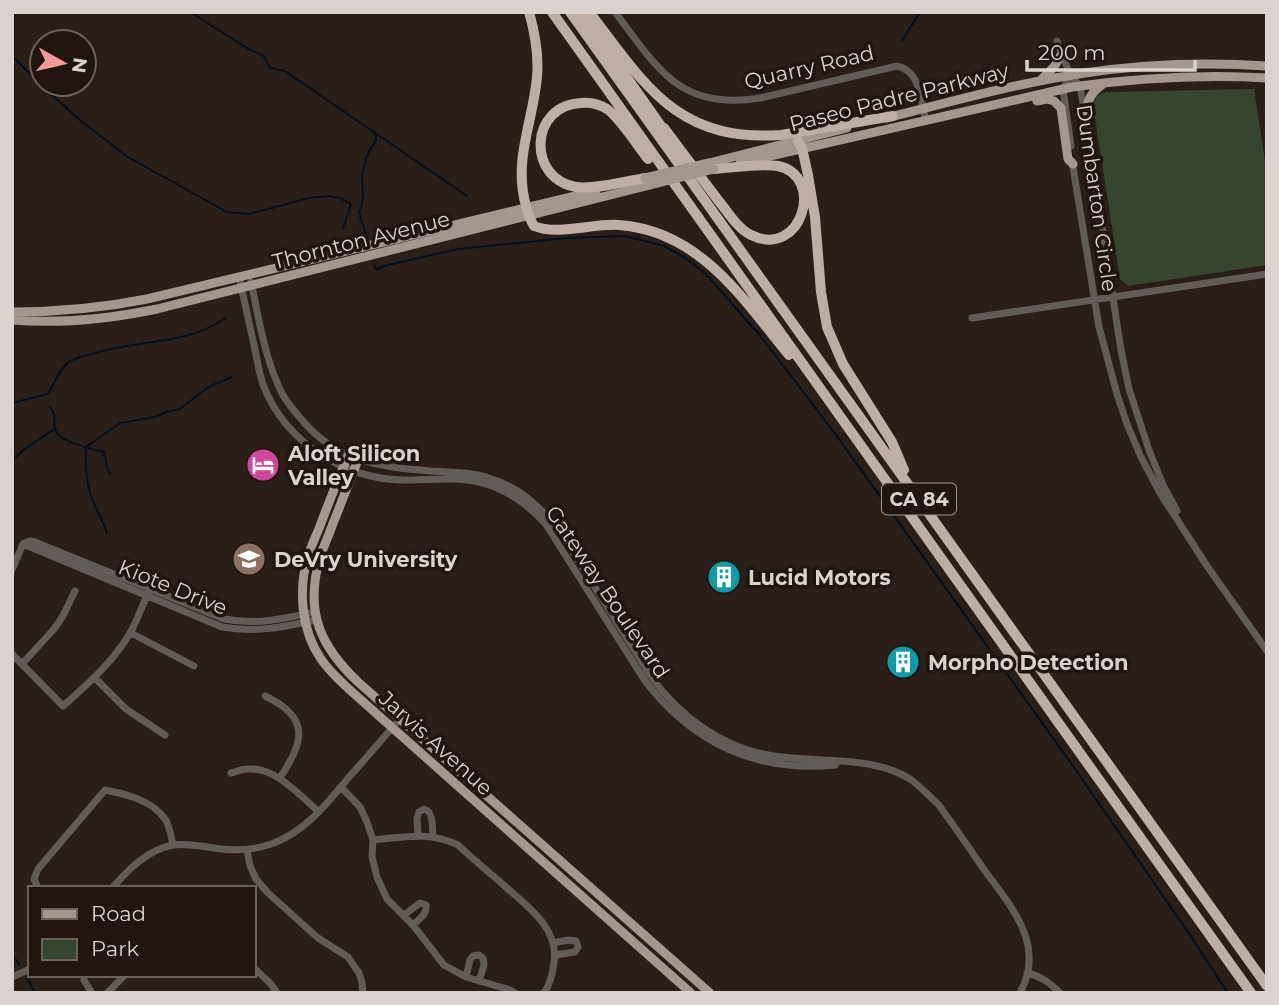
<svg xmlns="http://www.w3.org/2000/svg" width="1279" height="1005" viewBox="0 0 1279 1005" font-family="Montserrat,sans-serif">
  <style>
    .green { fill: #364430 }
    .lines { fill: none; stroke-linecap: round; stroke-linejoin: round }
    .stream { stroke: #001021; stroke-width: 2 }
    .minor { stroke: #625c59; stroke-width: 7 }
    .major { stroke: #a39790; stroke-width: 9 }
    .highway { stroke: #bdaea6; stroke-width: 10 }
    .major-bridge { stroke: #a39790; stroke-width: 9 }
    .labels { text-anchor: middle; dominant-baseline: central; stroke-width: 7; stroke-linejoin: round; paint-order: stroke }
    .shield { fill: #20150f; stroke: #a29995; stroke-width: 2 }
    .shield-label { font-size: 19px; font-weight: bold; fill: #dad2ce }
    .street-label { font-size: 21px; fill: #dad2ce; stroke: #20150f }
    .poi-label { font-size: 21px; font-weight: bold; fill: #dad2ce; stroke: #20150f; text-anchor: start }
  </style>
  <rect width="100%" height="100%" fill="#291e18"/>
  <path class="green" d="M1254,89L1267,175V265L1128,286L1120,279L1093,105C1093,97 1099,94 1107,92Z"/>
  <g class="lines">
    <path class="stream" d="M190,12L247,48L264,56L270,68L285,71L467,196
      M902,41L920,12
      M12,56L52,95L81,121L128,157L227,212L249,214L309,198L329,196L340,198L351,204L343,228
      M367,237L359,213L363,199L362,176L366,158L376,140V135
      M374,264L375,268L378,269L384,266L458,249L567,238L625,236L664,246L684,257L706,274L763,339L839,439L1073,766L1186,929L1228,993
      M12,403L48,394C55,383 59,369 69,362C76,357 87,355 95,353C141,339 184,346 226,318
      M50,407C58,419 52,419 55,429C58,442 94,450 105,452L103,455L105,456L107,467L110,474
      M12,461L22,451L53,430
      M107,533C104,523 99,515 95,506C86,488 85,467 86,447L120,423L155,417L166,412L180,409L207,388L231,377
      M12,954L19,964
      M28,980L35,993"/>
    <path class="minor" d="M615,12C658,69 680,111 760,98L897,66C921,71 920,100 926,120
      M1057,41L1070,75L1080,86L1085,115
      M1070,75L1063,89L1071,146
      M1087,127L1121,350L1129,389L1149,450L1163,485L1177,511
      M1072,161L1099,327L1117,394L1127,424L1141,457L1160,493L1207,566L1267,651
      M239,277C244,299 249,322 254,345C257,359 259,374 264,387C286,442 344,479 403,480C430,480 457,476 483,483C509,490 528,505 545,523L645,681C692,743 757,773 835,765
      M251,282C259,319 265,361 283,395C288,404 295,412 302,420C337,462 380,467 431,471C450,472 471,472 489,478C522,488 543,509 563,536L651,677C681,717 723,749 774,756C817,763 872,755 910,779C920,786 929,796 938,804C954,826 970,849 985,871C1012,907 1046,946 1020,993
      M972,318L1267,274
      M23,544L222,627C255,633 284,627 316,620
      M23,544L30,541L35,542L224,619C256,625 283,619 315,612
      M12,570L23,544
      M131,633L194,666
      M12,654L63,706C88,684 113,662 130,633C137,621 142,606 148,593
      M22,664L54,629L63,616L75,591
      M95,678L126,709L165,735
      M265,696C311,718 304,741 280,778
      M231,773C236,772 242,769 247,769C276,767 299,795 319,812
      M341,787L360,807L367,822L373,840L372,857L377,877L387,899L413,925L444,965L466,977L510,990L515,993
      M418,835L417,818L419,812L424,809C434,812 432,826 433,836
      M373,840C406,837 428,831 458,845C474,860 491,874 507,888C529,908 559,929 554,962C553,973 550,984 544,993
      M247,850L250,866L256,879L268,893L318,938L348,957L359,973L362,982L363,993
      M38,888L34,879L38,869L105,790C125,794 152,800 165,819C170,826 171,837 173,845
      M112,888C129,869 147,850 173,845C189,843 205,847 221,849C239,851 258,849 274,843C307,830 328,802 350,776C367,757 383,738 400,719
      M404,915L420,903L426,905C427,915 419,919 413,925
      M553,943L568,940L576,941L578,947L575,952L555,955
      M254,968L271,984L277,993
      M1027,973C1041,976 1050,983 1060,993
      M12,977L30,969
      M466,977L470,960L473,956L479,955L483,958L484,965L479,981
      M84,980L92,993
      M107,993L125,975"/>
    <path class="major" d="M1041,80L1054,67L1061,55
      M1037,101L1047,99L1054,101L1061,108L1068,159L1073,164
      M887,118C953,101 1018,83 1085,73C1145,64 1206,62 1267,66
      M1088,131C1087,108 1083,98 1103,84
      M709,163L847,128
      M740,163L1072,87C1137,78 1201,74 1267,78
      M12,312C58,312 102,308 147,299L596,191
      M12,320C61,324 109,319 157,309L650,185
      M348,456C338,479 329,502 320,526C316,536 311,546 308,556C298,590 301,630 321,659C329,671 340,681 351,691L691,993
      M358,460C349,482 341,504 332,526C328,538 322,549 319,561C305,613 321,647 358,682L710,993"/>
    <path class="highway" d="M529,12C535,33 539,54 537,77C533,122 513,160 526,206C528,213 530,220 534,226C558,236 593,223 619,225C700,231 742,298 789,355
      M552,12L1251,993
      M570,12L1267,986
      M581,12L666,133
      M590,13C646,86 677,142 781,135L893,116
      M664,128C682,152 700,176 718,200C728,212 737,228 751,235C802,260 826,176 778,166C761,163 732,168 714,169
      M798,141L802,148L808,175L815,217L821,292L827,327L843,364L892,442L904,470
      M645,178C627,181 593,190 576,187C526,178 530,105 581,103C589,102 599,104 607,109C620,118 637,145 648,159"/>
    <path class="major-bridge" d="M645,178L709,163
      M650,185L714,169"/>
  </g>
  <defs>
    <symbol id="hotel-disc" viewBox="-11 -11 22 22"><circle r="9.5" fill="#d1479c" stroke="#20150f"/><path d="M-6-4.5h1.5V1H6V5H4.5V3h-9V5H-6ZM-4 0a1.8 1.8 0 1 1 3.6 0ZM.5 0V-2.5h3Q6-2.5 6 0Z" fill="#fff"/></symbol>
    <symbol id="university-disc" viewBox="-11 -11 22 22"><circle r="9.5" fill="#8d6e63" stroke="#20150f"/><path d="M0-5L7-2L0 1L-7-2ZM-4 1L0 2.5L4 1V4Q0 6-4 4Z" fill="#fff"/></symbol>
    <symbol id="building-disc" viewBox="-11 -11 22 22"><circle r="9.5" fill="#0f9aa8" stroke="#20150f"/><path d="M-4-6H4V6H1V3H-1V6H-4ZM-2.5-4.3h1.7v1.8h-1.7ZM.8-4.3h1.7v1.8H.8ZM-2.5-1h1.7V.8h-1.7ZM.8-1h1.7V.8H.8Z" fill="#fff"/></symbol>
  </defs>
  <g fill-rule="evenodd">
    <use href="#hotel-disc" x="244" y="446" width="38" height="38"/>
    <use href="#university-disc" x="230" y="540" width="38" height="38"/>
    <use href="#building-disc" x="705" y="558" width="38" height="38"/>
    <use href="#building-disc" x="884" y="643" width="38" height="38"/>
  </g>
  <g class="labels">
    <rect class="shield" x="882" y="483.5" width="74" height="31" rx="5"/>
    <g class="shield-label">
      <text x="919" y="499">CA 84</text>
    </g>
    <g class="street-label">
      <text transform="translate(809 67) rotate(-13)">Quarry Road</text>
      <text transform="translate(899 97) rotate(-14)">Paseo Padre Parkway</text>
      <text transform="translate(1097 198) rotate(82)">Dumbarton Circle</text>
      <text transform="translate(361 240) rotate(-14)">Thornton Avenue</text>
      <text transform="translate(173 587) rotate(22)">Kiote Drive</text>
      <text transform="translate(608 592) rotate(56)">Gateway Boulevard</text>
      <text transform="translate(436 743) rotate(42)">Jarvis Avenue</text>
    </g>
    <g class="poi-label">
      <text x="288" y="453">Aloft Silicon<tspan x="288" dy="24">Valley</tspan></text>
      <text x="274" y="559">DeVry University</text>
      <text x="748" y="577">Lucid Motors</text>
      <text x="928" y="662">Morpho Detection</text>
    </g>
  </g>
  <rect width="1279" height="1005" fill="none" stroke="#dad2ce" stroke-width="28"/>
  <rect x="28" y="886" width="228" height="91" fill="#20150f" stroke="#6a615b" stroke-width="2"/>
  <rect x="42" y="909" width="35" height="10" fill="#a39790" stroke="#6a615b" stroke-width="2"/>
  <text x="91" y="921" font-size="21" fill="#dad2ce">Road</text>
  <rect x="42" y="939" width="35" height="21" fill="#364430" stroke="#6a615b" stroke-width="2"/>
  <text x="91" y="956" font-size="21" fill="#dad2ce">Park</text>
  <g transform="translate(63 63) rotate(98)"><circle r="33" fill="#20150f" stroke="#6a615b" stroke-width="2"/>
  <path d="M0-5L12 26L0 18L-12 26Z" fill="#f59b99"/>
  <text y="-10" font-size="19" font-weight="bold" text-anchor="middle" fill="#dad2ce">N</text>
  </g>
  <path d="M1027 60v10h168v-10" fill="none" stroke="#dad2ce" stroke-width="3.5"/>
  <text x="1038" y="60" font-size="21" fill="#dad2ce" stroke="#20150f" stroke-width="5" paint-order="stroke">200 m</text>
</svg>
